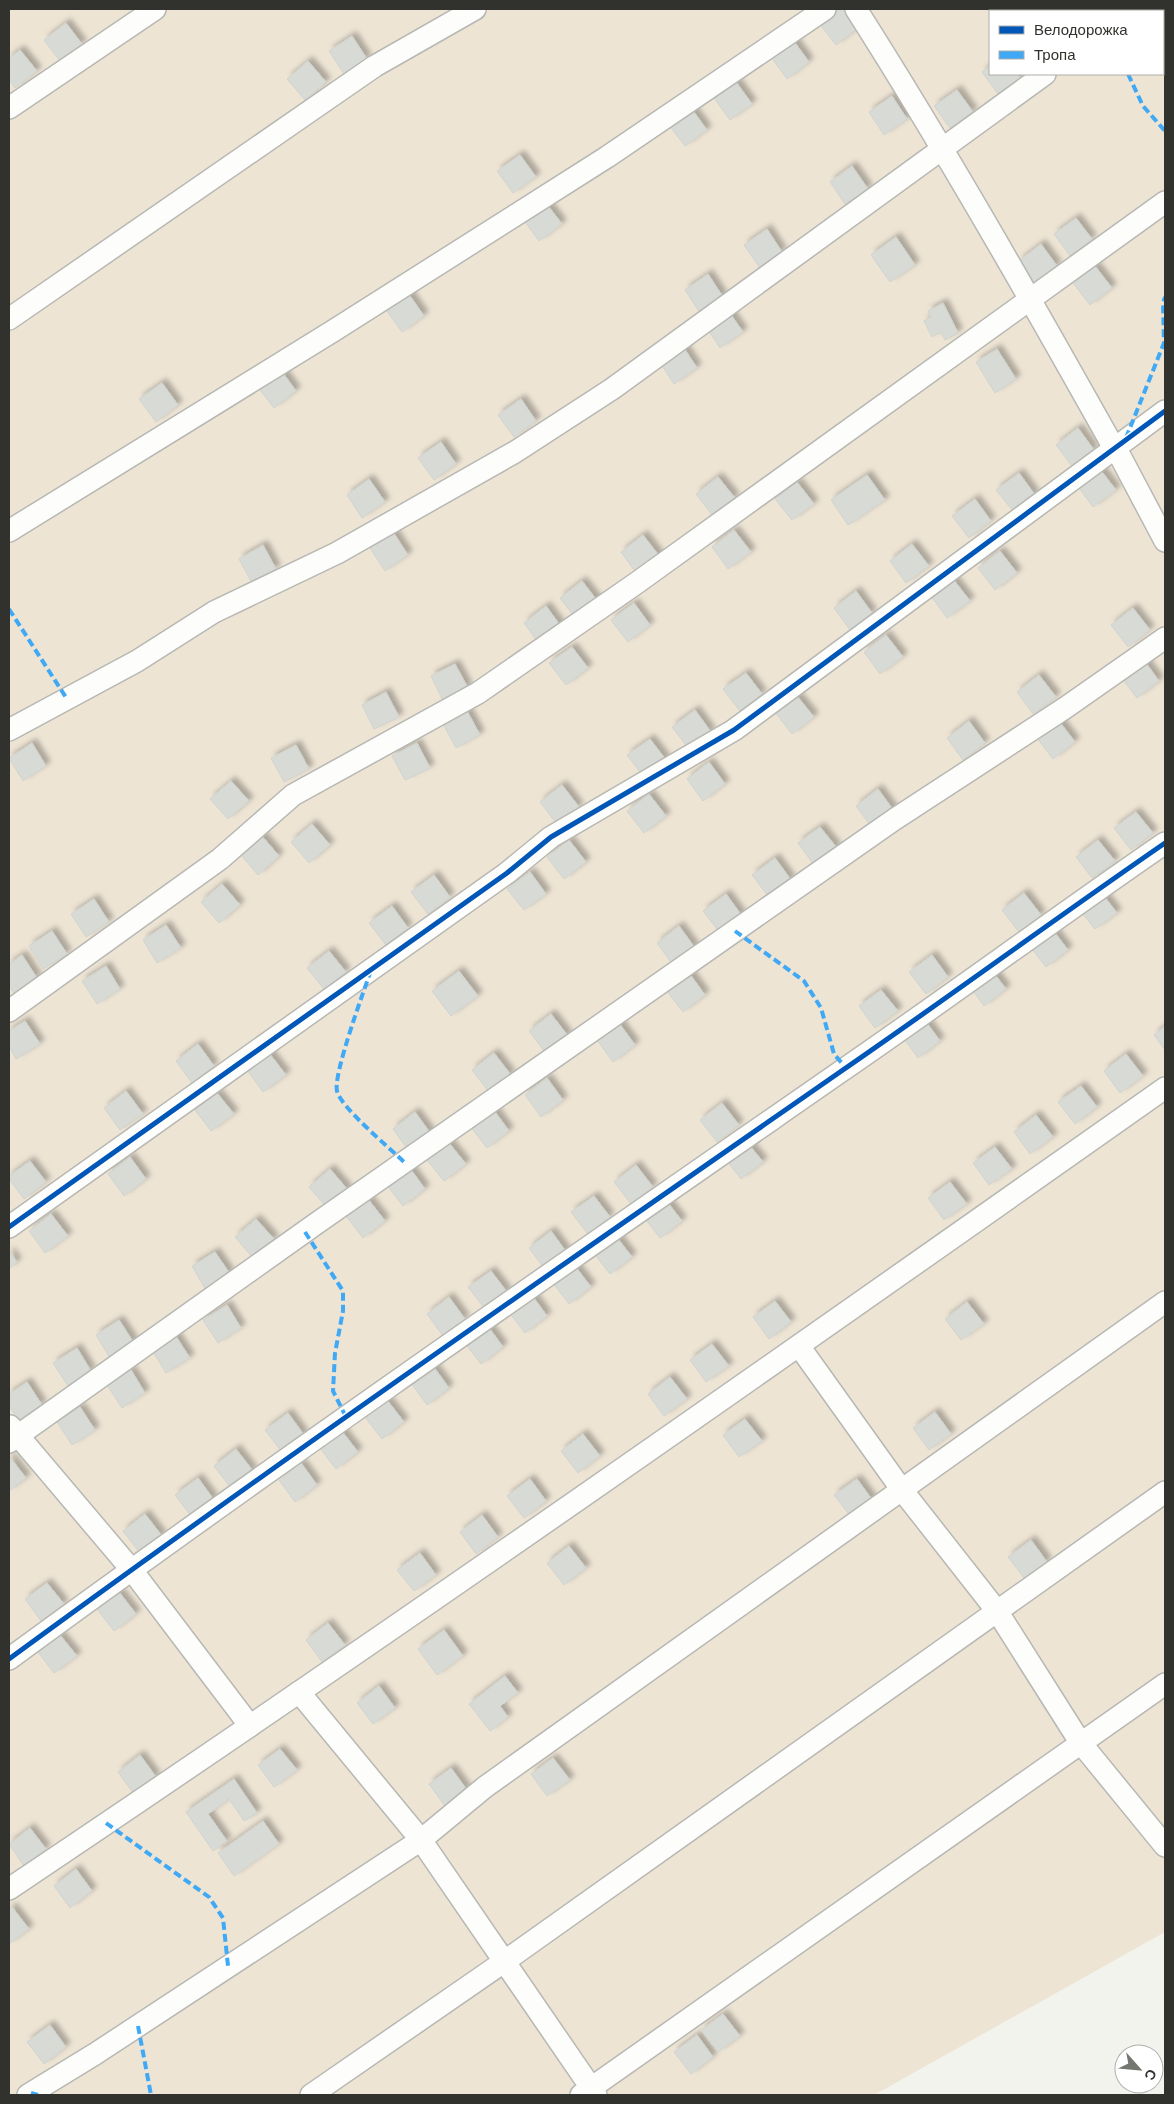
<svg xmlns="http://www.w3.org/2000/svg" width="1174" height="2104" font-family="Barlow,sans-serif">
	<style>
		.green { fill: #ede4d4; fill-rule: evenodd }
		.building { fill: #d8dbd5; stroke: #d0d3ce; filter: url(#shadow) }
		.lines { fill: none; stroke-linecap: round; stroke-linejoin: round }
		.minor-casing { stroke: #b7b8b3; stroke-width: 24 }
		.minor { stroke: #fdfdfc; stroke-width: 21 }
		.quiet { stroke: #3fa9f5; stroke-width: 4; stroke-dasharray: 8 4; stroke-linecap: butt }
		.cycleway-casing { stroke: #fff; stroke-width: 8 }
		.cycleway { stroke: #0057b8; stroke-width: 5 }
	</style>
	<defs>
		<filter id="shadow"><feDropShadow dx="4.5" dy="-4.5" stdDeviation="2.5" flood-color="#0004"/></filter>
	</defs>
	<rect width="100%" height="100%" fill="#f1f3ec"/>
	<path class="green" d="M9,9H1165V1932L874,2095H9ZM990,11H1163V74H990Z"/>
	<g class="building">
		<polygon points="838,9 844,9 858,28 836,45 819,23"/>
		<polygon points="66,23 82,44 60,61 44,40"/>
		<polygon points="352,36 367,59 344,74 329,51"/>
		<polygon points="793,40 809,62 787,79 771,57"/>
		<polygon points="20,50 37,71 15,88 9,80 9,58"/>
		<polygon points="308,61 326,82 305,100 287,79"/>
		<polygon points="990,66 990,74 1017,74 1020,78 998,94 982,72"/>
		<polygon points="736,82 752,104 730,120 714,98"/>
		<polygon points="957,90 973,112 950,128 934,106"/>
		<polygon points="892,96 907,119 884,135 869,112"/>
		<polygon points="691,108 707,130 685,146 668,124"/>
		<polygon points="520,155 536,177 513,193 497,171"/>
		<polygon points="852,166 868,189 845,204 830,182"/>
		<polygon points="545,202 562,224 539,241 523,219"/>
		<polygon points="1076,218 1092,239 1070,256 1054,234"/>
		<polygon points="767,229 782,252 760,268 744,245"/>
		<polygon points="896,237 915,265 890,282 871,255"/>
		<polygon points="1041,244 1057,266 1035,283 1019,261"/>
		<polygon points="1095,266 1112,288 1090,305 1073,283"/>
		<polygon points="708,274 723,297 700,313 685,290"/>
		<polygon points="408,293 424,316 402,332 386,310"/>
		<polygon points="943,303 958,333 945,340 941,332 932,337 924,321 931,317 928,311"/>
		<polygon points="727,309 743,332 720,348 705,325"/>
		<polygon points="682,345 697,368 674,384 659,361"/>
		<polygon points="997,349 1016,379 995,393 976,362"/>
		<polygon points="280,369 296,391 274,408 257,386"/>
		<polygon points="162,383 178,405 156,422 139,399"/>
		<polygon points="521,399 536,421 514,437 498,415"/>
		<polygon points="1078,428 1094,450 1072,466 1056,445"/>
		<polygon points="441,442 456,464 434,480 418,458"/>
		<polygon points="1099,468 1116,490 1093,507 1077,485"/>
		<polygon points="1019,473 1035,495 1013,511 996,490"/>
		<polygon points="867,475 885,500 848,525 831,500"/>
		<polygon points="718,477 735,498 712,515 696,494"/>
		<polygon points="369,479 385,502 362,518 347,495"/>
		<polygon points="797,482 814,504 792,520 775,499"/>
		<polygon points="975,499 991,521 969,538 952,516"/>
		<polygon points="734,530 751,552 728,569 712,547"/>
		<polygon points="393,532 408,555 385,571 370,548"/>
		<polygon points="643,535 660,557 637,574 621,552"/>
		<polygon points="912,544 929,566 906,583 890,561"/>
		<polygon points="263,545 276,569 252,583 239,559"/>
		<polygon points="1000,551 1017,573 995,590 978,568"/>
		<polygon points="953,579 970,601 947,618 931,596"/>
		<polygon points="582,581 599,603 577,620 560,598"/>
		<polygon points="856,591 872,613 850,630 834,608"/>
		<polygon points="634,603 650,625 628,642 611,620"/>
		<polygon points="546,606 562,628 540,645 524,623"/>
		<polygon points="1133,608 1150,630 1128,647 1111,625"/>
		<polygon points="886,635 903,657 880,674 864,652"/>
		<polygon points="572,647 588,668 566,685 549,663"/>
		<polygon points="1143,659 1159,681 1137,698 1120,676"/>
		<polygon points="455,664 468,688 443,701 431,676"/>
		<polygon points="746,673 762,694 740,711 723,689"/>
		<polygon points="1039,675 1056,697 1033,714 1017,692"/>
		<polygon points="386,692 399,717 374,729 362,705"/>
		<polygon points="797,696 814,717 792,734 775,712"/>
		<polygon points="695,710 711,732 689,749 672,727"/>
		<polygon points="467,711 480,735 456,748 443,724"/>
		<polygon points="969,721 985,743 963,760 947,738"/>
		<polygon points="1059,721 1075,742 1053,759 1037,738"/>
		<polygon points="650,739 666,760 644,777 627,755"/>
		<polygon points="32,743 46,766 23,781 9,758"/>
		<polygon points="417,743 430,768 405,780 392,756"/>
		<polygon points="296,745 309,769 284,782 271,758"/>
		<polygon points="709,762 725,784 703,801 687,779"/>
		<polygon points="231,781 249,801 228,819 210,799"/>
		<polygon points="562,785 579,807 557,824 540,802"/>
		<polygon points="878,789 894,811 872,828 856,806"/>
		<polygon points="649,794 666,816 644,833 627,811"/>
		<polygon points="1136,812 1153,833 1131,850 1114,828"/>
		<polygon points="312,824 330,845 309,863 291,842"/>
		<polygon points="820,827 837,848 814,865 798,843"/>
		<polygon points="261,835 279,856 258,875 240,854"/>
		<polygon points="569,840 586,862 564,879 547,857"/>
		<polygon points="1098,840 1115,861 1092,878 1076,857"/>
		<polygon points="775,858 791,880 769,897 752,875"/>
		<polygon points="530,872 546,894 524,910 507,889"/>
		<polygon points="434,875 450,897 428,914 411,892"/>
		<polygon points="222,884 240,905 219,923 201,902"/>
		<polygon points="1100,891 1117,913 1095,929 1078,908"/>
		<polygon points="1024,893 1041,915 1019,932 1002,910"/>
		<polygon points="726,894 742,916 720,933 703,911"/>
		<polygon points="94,899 109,922 86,937 71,914"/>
		<polygon points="392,906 408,928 386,945 369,923"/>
		<polygon points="166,925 181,948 157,963 143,940"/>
		<polygon points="679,926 695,948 673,965 657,943"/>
		<polygon points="1052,929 1068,950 1046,967 1029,945"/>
		<polygon points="52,931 67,954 43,969 29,946"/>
		<polygon points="329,951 346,972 324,989 307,968"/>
		<polygon points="22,955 37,978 14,993 9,986 9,964"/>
		<polygon points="932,955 948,977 926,994 909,972"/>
		<polygon points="106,966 120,989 97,1004 82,981"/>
		<polygon points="990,968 1006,989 984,1006 968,984"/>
		<polygon points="459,971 478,996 451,1016 432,991"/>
		<polygon points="689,973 705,995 683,1012 666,990"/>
		<polygon points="881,990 898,1011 875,1028 859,1006"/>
		<polygon points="551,1014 568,1036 545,1052 529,1031"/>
		<polygon points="924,1019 940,1041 918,1058 902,1036"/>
		<polygon points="25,1021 40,1044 16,1059 9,1046 9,1031"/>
		<polygon points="619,1023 635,1045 613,1062 597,1040"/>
		<polygon points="1165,1026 1165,1050 1154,1035"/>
		<polygon points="198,1044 214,1066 192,1083 176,1061"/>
		<polygon points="269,1053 286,1075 263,1092 247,1070"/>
		<polygon points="494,1053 511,1075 488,1091 472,1070"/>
		<polygon points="1126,1054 1143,1076 1120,1093 1104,1071"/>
		<polygon points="547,1078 563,1100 541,1117 525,1095"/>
		<polygon points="1081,1086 1097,1107 1075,1124 1058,1102"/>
		<polygon points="126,1091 143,1114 120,1130 104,1108"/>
		<polygon points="217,1093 234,1114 211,1131 195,1110"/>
		<polygon points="722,1103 739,1125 717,1142 700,1120"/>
		<polygon points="493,1109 509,1131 487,1148 470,1126"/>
		<polygon points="415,1112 431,1134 409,1151 393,1129"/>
		<polygon points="1036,1115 1053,1137 1030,1154 1014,1132"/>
		<polygon points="746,1141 763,1162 741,1179 724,1157"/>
		<polygon points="449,1143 466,1164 444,1181 427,1160"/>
		<polygon points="995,1147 1012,1169 989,1185 973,1163"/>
		<polygon points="130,1157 146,1179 124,1196 108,1174"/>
		<polygon points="30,1161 46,1182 24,1199 9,1179 9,1176"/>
		<polygon points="636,1165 653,1187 631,1204 614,1182"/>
		<polygon points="409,1167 425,1189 403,1206 386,1184"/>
		<polygon points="330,1169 348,1190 327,1208 309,1187"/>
		<polygon points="950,1182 967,1204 944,1220 928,1198"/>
		<polygon points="594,1196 610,1217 588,1234 571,1212"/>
		<polygon points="368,1199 385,1221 363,1238 346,1216"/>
		<polygon points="665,1199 682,1221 660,1238 643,1216"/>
		<polygon points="51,1214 68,1236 45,1253 29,1231"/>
		<polygon points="256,1219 274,1239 253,1258 235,1237"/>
		<polygon points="551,1231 567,1253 545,1269 529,1248"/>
		<polygon points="615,1235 632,1257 610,1274 593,1252"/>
		<polygon points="9,1251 17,1262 9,1269"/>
		<polygon points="215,1252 230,1274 206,1290 192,1266"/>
		<polygon points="575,1266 591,1287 569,1304 553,1283"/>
		<polygon points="491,1271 507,1292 485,1309 468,1287"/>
		<polygon points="531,1294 547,1316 525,1333 508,1311"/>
		<polygon points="449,1297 465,1319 443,1336 427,1314"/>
		<polygon points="775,1301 791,1322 769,1339 753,1317"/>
		<polygon points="967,1302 984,1324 961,1340 945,1319"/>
		<polygon points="227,1305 241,1328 218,1343 203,1320"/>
		<polygon points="119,1320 134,1343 110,1358 96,1335"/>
		<polygon points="487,1325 503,1347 481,1364 464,1342"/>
		<polygon points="175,1335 190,1358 166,1373 152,1350"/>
		<polygon points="712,1344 729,1366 706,1382 690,1360"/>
		<polygon points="77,1348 91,1371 68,1386 53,1363"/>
		<polygon points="433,1366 449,1388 427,1405 411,1383"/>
		<polygon points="131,1370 145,1393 122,1408 107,1385"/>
		<polygon points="670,1377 687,1399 664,1416 648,1394"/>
		<polygon points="27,1382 42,1405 18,1420 9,1405 9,1394"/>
		<polygon points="387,1400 404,1422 382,1439 365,1417"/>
		<polygon points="80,1407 95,1430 72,1445 57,1422"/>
		<polygon points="935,1412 951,1434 929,1450 913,1428"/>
		<polygon points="288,1413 304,1435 282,1452 265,1430"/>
		<polygon points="745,1419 762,1441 739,1457 723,1435"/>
		<polygon points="341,1430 358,1452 336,1469 319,1447"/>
		<polygon points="583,1434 600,1456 578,1473 561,1451"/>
		<polygon points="236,1449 253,1471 231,1488 214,1466"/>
		<polygon points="9,1456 26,1478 9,1491"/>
		<polygon points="301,1463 317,1485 295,1502 279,1480"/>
		<polygon points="198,1478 214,1500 192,1517 175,1495"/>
		<polygon points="530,1479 546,1501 524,1518 507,1496"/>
		<polygon points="857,1479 873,1501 851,1517 834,1495"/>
		<polygon points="145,1514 162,1536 140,1553 123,1531"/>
		<polygon points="482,1515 498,1537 476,1554 460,1532"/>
		<polygon points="1031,1540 1047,1562 1025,1579 1008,1557"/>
		<polygon points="569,1546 586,1568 564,1585 547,1563"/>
		<polygon points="420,1553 436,1575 414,1591 397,1570"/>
		<polygon points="47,1583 64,1604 41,1621 25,1599"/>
		<polygon points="119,1592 136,1614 114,1631 97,1609"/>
		<polygon points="328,1623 345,1645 322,1662 306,1640"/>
		<polygon points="444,1630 463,1656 437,1675 418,1649"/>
		<polygon points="60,1635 77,1656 54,1673 38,1652"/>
		<polygon points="505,1676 518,1693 500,1706 508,1717 490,1731 469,1704"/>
		<polygon points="379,1686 395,1708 373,1724 357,1703"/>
		<polygon points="280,1749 297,1770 274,1787 258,1765"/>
		<polygon points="140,1755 156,1777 134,1794 118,1772"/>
		<polygon points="553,1758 570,1780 547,1796 531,1774"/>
		<polygon points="451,1768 467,1790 445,1806 429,1784"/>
		<polygon points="234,1779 257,1813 244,1821 229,1799 208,1814 227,1841 213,1851 186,1812"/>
		<polygon points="263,1821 279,1844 234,1876 218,1853"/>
		<polygon points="30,1828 46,1849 24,1866 9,1844"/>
		<polygon points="76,1869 92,1891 70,1908 54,1886"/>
		<polygon points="12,1907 29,1929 9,1944 9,1910"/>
		<polygon points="723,2014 740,2036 718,2052 701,2030"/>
		<polygon points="50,2025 66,2047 44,2064 27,2042"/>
		<polygon points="697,2035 713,2057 691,2074 674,2052"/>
	</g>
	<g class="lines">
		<defs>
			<g id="minor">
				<path d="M856,9C947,152 1031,300 1114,448L1120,456L1165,541"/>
				<polyline points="1130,11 1134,9"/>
				<polyline points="9,108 155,9"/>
				<polyline points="9,319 375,66 475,9"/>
				<polyline points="9,531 333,331 607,157 825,9"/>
				<polyline points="9,730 137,661 214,612 337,553 515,452 612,389 1045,74"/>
				<polyline points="9,1011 220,859 293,795 478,693 638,582 1165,202"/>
				<polyline points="9,1227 507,873 551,837 734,730 1165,411"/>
				<polyline points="799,1346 902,1490 997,1611 1080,1742 1165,1846"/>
				<polyline points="10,1426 131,1569 250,1726"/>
				<polyline points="9,1442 317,1223 895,819 1065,708 1165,638"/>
				<path d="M9,1659C282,1459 561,1266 840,1072C949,997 1056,918 1165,843"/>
				<polyline points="299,1692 421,1840 596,2095"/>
				<path d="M9,1889C398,1628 782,1358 1165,1088"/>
				<polyline points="28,2095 95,2054 421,1840 485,1787 1165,1302"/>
				<polyline points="311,2095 505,1961 1165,1492"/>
				<polyline points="581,2095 1165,1684"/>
			</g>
		</defs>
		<use href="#minor" class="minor-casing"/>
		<use href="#minor" class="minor"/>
		<g class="quiet">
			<polyline points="1102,9 1103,11"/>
			<polyline points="1128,74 1143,106 1165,131"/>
			<polyline points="1126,438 1164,343 1163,303 1165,297"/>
			<polyline points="9,609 67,699"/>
			<polyline points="735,931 804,981 821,1008 834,1054 846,1068"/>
			<path d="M371,970C364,991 333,1074 337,1091C341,1108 390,1148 404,1162"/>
			<polyline points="305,1232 343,1291 343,1311 335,1353 333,1391 346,1417"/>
			<polyline points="106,1823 209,1897 223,1918 228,1966"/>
			<polyline points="138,2026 151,2095"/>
			<polyline points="31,2093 38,2095"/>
		</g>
		<defs>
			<g id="cycleway">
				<polyline points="9,1227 507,873 551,837 734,730 1165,411"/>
				<path d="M9,1659C282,1459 561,1266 840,1072C949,997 1056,918 1165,843"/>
			</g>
		</defs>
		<use href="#cycleway" class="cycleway-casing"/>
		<use href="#cycleway" class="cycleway"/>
	</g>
	<rect width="1174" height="2104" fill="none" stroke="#31322d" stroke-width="20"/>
	<rect x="989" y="10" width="175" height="65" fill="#ffffff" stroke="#adadab"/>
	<rect x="999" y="26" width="25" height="8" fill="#0057b8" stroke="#adadab"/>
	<text x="1034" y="35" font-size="15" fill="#31322d">Велодорожка</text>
	<rect x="999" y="51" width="25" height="8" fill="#3fa9f5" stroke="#adadab"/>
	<text x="1034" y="60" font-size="15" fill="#31322d">Тропа</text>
	<g transform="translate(1139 2069) rotate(117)"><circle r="24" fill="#ffffff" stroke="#adadab"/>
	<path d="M0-4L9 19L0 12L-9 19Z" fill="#747670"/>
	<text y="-8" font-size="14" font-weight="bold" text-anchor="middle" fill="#31322d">С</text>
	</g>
</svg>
